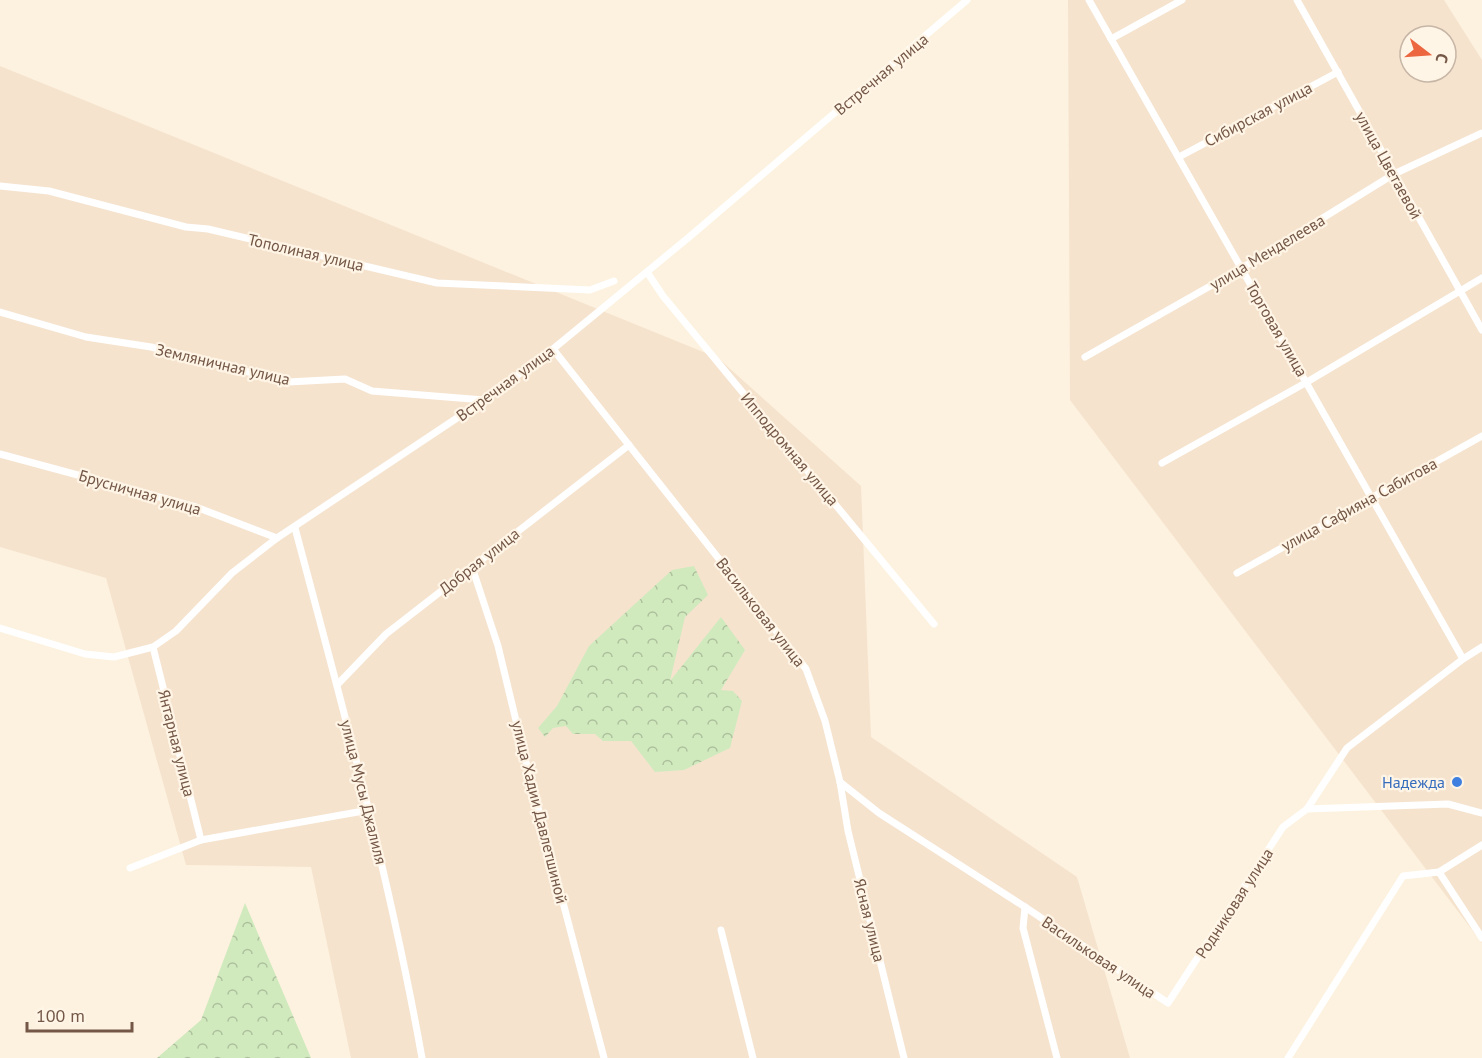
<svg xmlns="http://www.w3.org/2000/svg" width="1482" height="1058" font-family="'PT Sans',sans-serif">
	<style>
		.residential { fill: #f5e3ce; fill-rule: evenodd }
		.forest { fill: url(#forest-crowns) }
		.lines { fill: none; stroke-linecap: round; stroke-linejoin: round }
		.minor { stroke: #fff; stroke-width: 7 }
		.shop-dot { fill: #3f7fe0; stroke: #fff5e6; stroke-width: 2 }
		.labels { text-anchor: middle; stroke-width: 4.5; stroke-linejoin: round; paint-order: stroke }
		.street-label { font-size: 16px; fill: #745746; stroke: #fff5e6 }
		.shop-label { font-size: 16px; fill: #366cbe; stroke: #fff5e6; text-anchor: end }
	</style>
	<defs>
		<pattern id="forest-crowns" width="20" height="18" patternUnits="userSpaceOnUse" patternTransform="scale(1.5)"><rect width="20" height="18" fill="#d0eabe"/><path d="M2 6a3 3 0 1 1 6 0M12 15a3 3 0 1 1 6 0" fill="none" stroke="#adc09c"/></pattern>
	</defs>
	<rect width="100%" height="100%" fill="#fdf2df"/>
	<g class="residential">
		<path d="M1068,0H1444L1482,60V943L1070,400ZM1410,36H1446V72H1410Z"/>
		<polygon points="0,66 718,358 861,486 871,737 1077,877 1130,1058 351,1058 311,867 186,865 106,578 0,547"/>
	</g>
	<g class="forest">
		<polygon points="694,566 708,595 685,617 670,681 721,617 745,650 721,690 733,691 742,701 730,748 684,770 655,772 631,741 603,741 595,734 573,734 566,726 553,728 545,737 538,728 557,706 589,646 672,570"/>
		<polygon points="245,903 311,1058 157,1058 201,1020"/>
	</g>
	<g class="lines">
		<g class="minor">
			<polyline points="1089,0 1463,659"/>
			<polyline points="1297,0 1482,330"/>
			<polyline points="1111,39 1182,0"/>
			<polyline points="1179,157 1338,72"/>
			<polyline points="0,186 49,191 186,227 208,229 437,283 590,290 614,281"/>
			<polyline points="647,272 663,296 934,624"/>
			<polyline points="0,312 86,337 151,347 288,382 345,379 372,391 484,400"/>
			<polyline points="553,349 806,669 825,721 840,782 848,831 904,1058"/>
			<polyline points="1085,357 1242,268 1394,174 1482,133"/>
			<polyline points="0,454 196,507 277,538"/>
			<polyline points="1162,463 1307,382 1482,278"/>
			<path d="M295,528C342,704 390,879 422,1058"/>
			<polyline points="472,567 498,646 526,762 604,1058"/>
			<polyline points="1237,573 1482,436"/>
			<polyline points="0,628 85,654 114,657 153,647 176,631 232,573 277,538 484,400 553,349 688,238 967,0"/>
			<polyline points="153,647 201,840"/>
			<polyline points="337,685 386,634 629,445"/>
			<polyline points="840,782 879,813 1025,907 1168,1003 1283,827 1307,809 1347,748 1463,659 1482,647"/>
			<polyline points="1307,809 1448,804 1482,813"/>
			<polyline points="130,868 201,840 369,810"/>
			<polyline points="1439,872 1482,938"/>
			<polyline points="1025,907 1023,928 1057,1058"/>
			<polyline points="721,930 753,1058"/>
			<polyline points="1288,1058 1403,876 1439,872 1482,845"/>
		</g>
	</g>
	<circle class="shop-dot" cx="1457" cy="782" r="6"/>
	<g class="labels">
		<g class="street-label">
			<text transform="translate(881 74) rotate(-40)" y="6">Встречная улица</text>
			<text transform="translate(1258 114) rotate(-28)" y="6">Сибирская улица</text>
			<text transform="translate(1389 165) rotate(61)" y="6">улица Цветаевой</text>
			<text transform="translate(306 252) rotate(13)" y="6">Тополиная улица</text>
			<text transform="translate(1267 252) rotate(-31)" y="6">улица Менделеева</text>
			<text transform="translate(1277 329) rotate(60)" y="6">Торговая улица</text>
			<text transform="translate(223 364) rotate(13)" y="6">Земляничная улица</text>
			<text transform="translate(505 383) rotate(-36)" y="6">Встречная улица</text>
			<text transform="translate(790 449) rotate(50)" y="6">Ипподромная улица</text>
			<text transform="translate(140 492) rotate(16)" y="6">Брусничная улица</text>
			<text transform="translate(1359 504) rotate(-29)" y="6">улица Сафияна Сабитова</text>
			<text transform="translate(479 561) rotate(-38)" y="6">Добрая улица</text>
			<text transform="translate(761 612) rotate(52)" y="6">Васильковая улица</text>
			<text transform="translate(177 743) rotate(76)" y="6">Янтарная улица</text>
			<text transform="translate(364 792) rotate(76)" y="6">улица Мусы Джалиля</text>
			<text transform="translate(540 812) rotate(76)" y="6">улица Хадии Давлетшиной</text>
			<text transform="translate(1234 903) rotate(-57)" y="6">Родниковая улица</text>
			<text transform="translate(870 920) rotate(76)" y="6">Ясная улица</text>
			<text transform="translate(1099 957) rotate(34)" y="6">Васильковая улица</text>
		</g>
		<g class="shop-label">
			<text x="1445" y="788">Надежда</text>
		</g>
	</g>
	<g transform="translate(1428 54) rotate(107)"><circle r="28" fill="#fff5e6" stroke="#c7b6a6" stroke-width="1.5"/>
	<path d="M0-4.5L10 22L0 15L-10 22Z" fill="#ec673f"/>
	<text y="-9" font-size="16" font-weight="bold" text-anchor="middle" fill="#745746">С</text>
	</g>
	<path d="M27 1022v9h105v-9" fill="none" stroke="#745746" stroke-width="3"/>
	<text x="36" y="1022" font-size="18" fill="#745746" stroke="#fff5e6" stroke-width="4.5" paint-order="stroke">100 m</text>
</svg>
